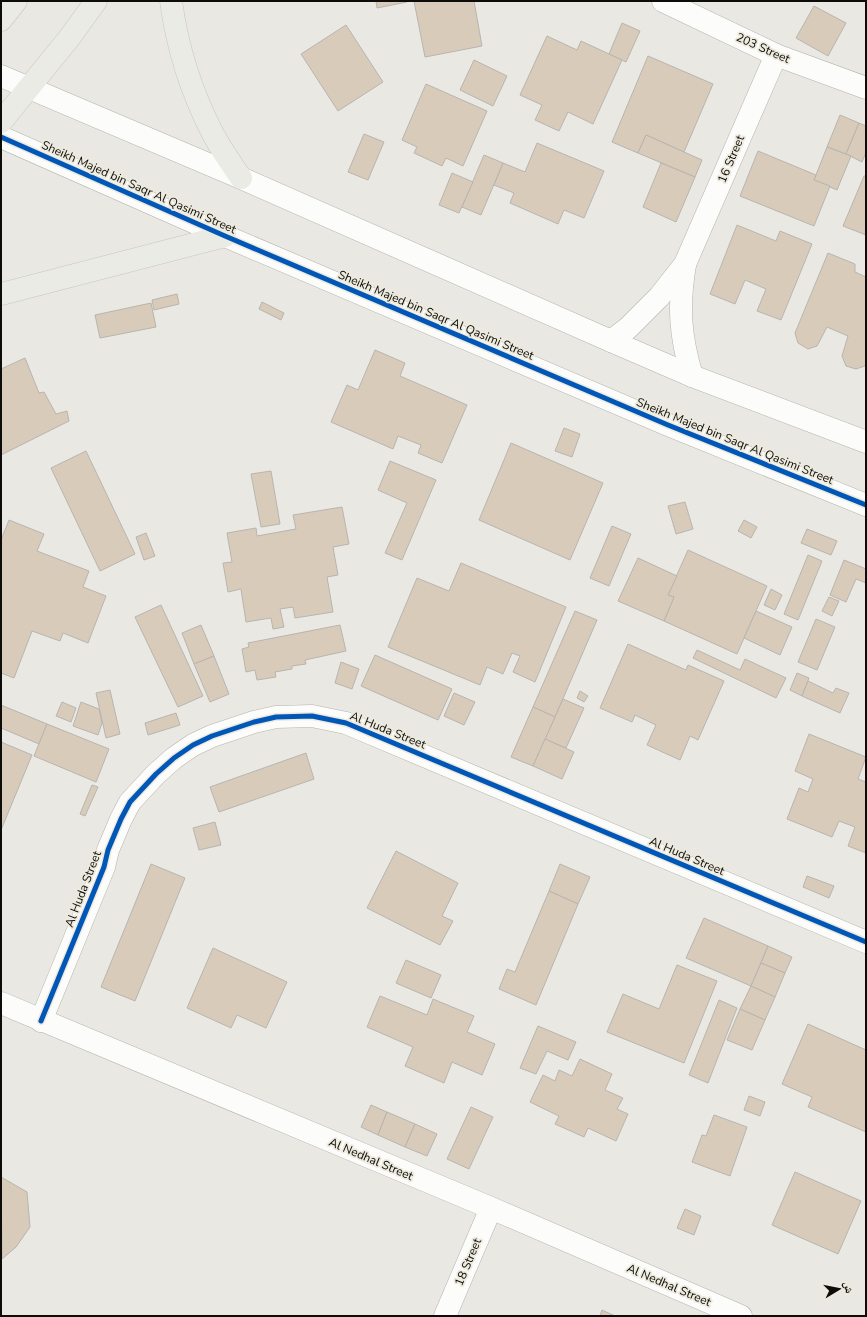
<svg xmlns="http://www.w3.org/2000/svg" width="867" height="1317" font-family="'Nunito Sans','Noto Naskh Arabic',sans-serif">
	<style>
		.building { fill: #d9cbba; stroke: #b7b5b0 }
		.lines { fill: none; stroke-linecap: round; stroke-linejoin: round }
		.minor-casing { stroke: #b5b3ae; stroke-width: 23 }
		.major-casing { stroke: #c7c6c3; stroke-width: 23 }
		.minor { stroke: #fcfcfb; stroke-width: 22 }
		.major { stroke: #e9ebe4; stroke-width: 22 }
		.cycleway-casing { stroke: #edeade; stroke-width: 8 }
		.cycleway { stroke: #0057b8; stroke-width: 5 }
		.labels { text-anchor: middle; stroke-width: 3.5; stroke-linejoin: round; paint-order: stroke }
		.street-label { font-size: 12px; fill: #0d0c09; stroke: #edeade }
	</style>
	<rect width="100%" height="100%" fill="#eae8e2"/>
	<g class="building">
		<polygon points="376,1 407,1 407,2 377,8"/>
		<polygon points="414,1 474,1 482,46 425,57"/>
		<polygon points="814,6 846,23 828,56 796,38"/>
		<polygon points="622,23 640,31 626,62 609,54"/>
		<polygon points="346,25 383,82 338,111 301,54"/>
		<polygon points="547,36 577,50 581,41 622,60 593,124 568,112 559,131 535,120 542,105 520,95"/>
		<polygon points="648,56 713,84 684,152 646,135 638,153 612,142"/>
		<polygon points="474,60 507,76 493,106 460,90"/>
		<polygon points="426,84 487,111 463,166 446,158 442,166 414,153 417,147 402,140"/>
		<polygon points="840,115 859,123 846,154 827,147"/>
		<polygon points="859,123 866,126 866,152 862,162 846,154"/>
		<polygon points="364,134 384,142 368,180 348,172"/>
		<polygon points="646,135 702,160 695,177 638,153"/>
		<polygon points="537,143 604,171 584,218 564,210 558,224 510,203 514,193 494,185 503,163 525,172"/>
		<polygon points="827,147 851,156 837,190 814,180"/>
		<polygon points="758,151 816,175 814,180 830,186 814,226 740,196"/>
		<polygon points="484,155 503,163 481,215 462,207"/>
		<polygon points="661,163 695,177 676,222 643,207"/>
		<polygon points="452,173 473,182 459,213 439,205"/>
		<polygon points="864,176 866,176 866,235 843,226"/>
		<polygon points="737,225 776,241 780,231 812,244 781,320 757,311 766,289 745,280 735,304 710,294"/>
		<polygon points="828,253 855,264 855,272 866,277 866,364 865,366 856,369 846,366 842,356 848,336 827,327 817,346 808,349 798,343 795,333"/>
		<polygon points="177,294 179,304 154,310 152,300"/>
		<polygon points="262,302 284,313 281,320 259,309"/>
		<polygon points="151,303 156,327 100,338 95,315"/>
		<polygon points="375,350 405,363 400,376 467,405 442,463 418,453 421,445 398,436 393,449 331,422 347,385 358,390"/>
		<polygon points="25,358 39,393 44,392 56,414 67,411 69,421 1,455 1,369"/>
		<polygon points="564,428 580,434 572,457 555,451"/>
		<polygon points="511,443 603,483 570,560 479,520"/>
		<polygon points="86,451 135,554 100,571 51,468"/>
		<polygon points="390,461 436,480 402,560 385,553 407,503 378,490"/>
		<polygon points="271,471 280,524 261,527 251,474"/>
		<polygon points="685,502 693,529 676,534 668,506"/>
		<polygon points="342,507 349,544 333,547 338,575 327,577 333,612 295,618 293,607 280,609 284,627 273,629 271,618 246,622 241,589 228,592 223,563 232,562 227,533 256,528 257,536 296,529 293,515"/>
		<polygon points="9,520 44,534 37,551 89,571 83,587 106,596 88,643 63,633 60,641 32,631 14,678 1,673 1,540"/>
		<polygon points="744,520 757,527 751,538 738,531"/>
		<polygon points="612,526 631,534 609,586 590,578"/>
		<polygon points="807,529 837,541 831,555 801,543"/>
		<polygon points="146,533 155,556 144,560 136,537"/>
		<polygon points="688,550 767,586 737,654 664,621 674,597 668,595"/>
		<polygon points="808,555 822,561 798,620 784,614"/>
		<polygon points="638,558 677,576 668,595 674,597 664,621 618,601"/>
		<polygon points="844,560 866,569 866,583 856,579 846,602 830,595"/>
		<polygon points="461,563 566,607 535,682 513,672 520,656 512,653 503,674 487,667 480,685 388,647 417,578 449,591"/>
		<polygon points="771,589 782,595 775,610 764,605"/>
		<polygon points="829,597 839,601 832,616 822,611"/>
		<polygon points="161,605 203,696 178,707 135,617"/>
		<polygon points="575,611 597,620 555,717 533,707"/>
		<polygon points="756,611 792,627 780,655 744,638"/>
		<polygon points="816,619 835,627 817,670 798,662"/>
		<polygon points="201,625 214,656 194,664 182,633"/>
		<polygon points="340,625 346,651 305,660 306,664 292,666 292,669 275,672 276,677 257,680 255,670 246,672 242,649 249,647 248,643"/>
		<polygon points="628,644 686,670 688,665 724,681 698,740 690,736 680,760 647,745 656,725 635,715 632,722 600,708"/>
		<polygon points="697,650 740,670 745,659 786,678 776,698 693,658"/>
		<polygon points="375,655 452,689 438,720 361,686"/>
		<polygon points="214,656 229,694 210,702 194,664"/>
		<polygon points="341,662 359,669 352,689 335,683"/>
		<polygon points="797,673 809,678 802,696 790,690"/>
		<polygon points="808,681 833,693 836,688 849,693 840,713 802,696"/>
		<polygon points="110,690 120,734 106,738 96,693"/>
		<polygon points="580,691 588,696 584,702 577,698"/>
		<polygon points="454,693 475,702 464,725 444,716"/>
		<polygon points="563,699 584,708 566,748 545,739"/>
		<polygon points="62,702 76,708 71,722 56,716"/>
		<polygon points="81,702 99,709 102,723 98,735 73,726"/>
		<polygon points="1,705 47,724 39,744 1,728"/>
		<polygon points="533,707 555,717 533,766 511,757"/>
		<polygon points="176,713 180,725 148,735 145,723"/>
		<polygon points="47,724 109,749 96,782 34,756"/>
		<polygon points="809,734 866,757 858,779 866,782 866,853 848,846 855,827 839,821 832,837 787,819 799,788 808,792 813,779 795,771"/>
		<polygon points="545,739 574,752 562,779 533,766"/>
		<polygon points="1,742 32,755 1,830"/>
		<polygon points="306,753 314,779 219,812 210,787"/>
		<polygon points="92,785 98,787 85,816 80,814"/>
		<polygon points="215,822 221,845 199,850 193,828"/>
		<polygon points="396,851 458,883 442,916 453,921 440,945 367,908"/>
		<polygon points="151,864 185,878 135,1001 101,987"/>
		<polygon points="560,864 590,877 578,904 549,891"/>
		<polygon points="807,876 834,886 829,898 803,887"/>
		<polygon points="549,891 578,904 536,1005 499,989 507,969 515,972"/>
		<polygon points="704,918 768,946 751,986 686,958"/>
		<polygon points="768,946 792,957 785,973 761,963"/>
		<polygon points="213,948 287,982 266,1028 237,1015 231,1028 187,1008"/>
		<polygon points="406,960 441,975 431,998 396,983"/>
		<polygon points="761,963 785,973 775,997 751,986"/>
		<polygon points="677,965 717,981 684,1063 607,1032 623,994 659,1009"/>
		<polygon points="751,986 775,997 765,1020 740,1009"/>
		<polygon points="380,996 427,1015 433,999 474,1016 467,1032 495,1044 482,1075 452,1062 444,1083 405,1066 413,1047 367,1027"/>
		<polygon points="719,1000 737,1008 708,1083 689,1075"/>
		<polygon points="740,1009 765,1020 752,1050 727,1040"/>
		<polygon points="808,1024 866,1050 866,1132 808,1107 812,1097 782,1084"/>
		<polygon points="538,1026 576,1042 568,1060 547,1051 536,1074 520,1068"/>
		<polygon points="580,1059 612,1074 605,1090 623,1098 617,1109 628,1114 616,1141 588,1128 584,1137 555,1124 559,1116 530,1102 543,1075 555,1081 559,1070 572,1076"/>
		<polygon points="749,1096 765,1102 760,1116 744,1110"/>
		<polygon points="371,1105 387,1112 378,1135 361,1127"/>
		<polygon points="471,1107 493,1117 469,1169 447,1159"/>
		<polygon points="387,1112 415,1124 405,1147 378,1135"/>
		<polygon points="714,1115 747,1127 730,1176 692,1162 702,1135 706,1136"/>
		<polygon points="415,1124 437,1134 427,1156 405,1147"/>
		<polygon points="795,1172 861,1201 838,1254 772,1225"/>
		<polygon points="1,1177 27,1192 30,1227 16,1247 2,1259"/>
		<polygon points="685,1209 701,1216 694,1235 677,1228"/>
		<polygon points="602,1310 615,1316 600,1316"/>
	</g>
	<g class="lines">
		<defs>
			<g id="minor">
				<polyline points="663,1 776,55 866,88"/>
				<polyline points="1,76 241,178 611,341 692,376 866,442"/>
				<polyline points="1,137 225,236 668,425 866,505"/>
				<path d="M685,265C678,306 680,336 692,376"/>
				<polyline points="611,341 628,328 659,297 685,264 776,55"/>
				<polyline points="1,1003 491,1208 741,1316"/>
				<polyline points="41,1021 104,867 108,850 121,819 130,802 156,774 174,758 193,745 212,736 254,722 276,717 312,716 346,723 866,942"/>
				<polyline points="445,1316 491,1208"/>
			</g>
			<g id="major">
				<path d="M171,1C177,46 191,91 212,132C220,148 231,163 241,178"/>
				<polyline points="1,20 16,1"/>
				<polyline points="1,122 70,37 96,1"/>
				<polyline points="1,294 225,236"/>
			</g>
		</defs>
		<use href="#minor" class="minor-casing"/>
		<use href="#major" class="major-casing"/>
		<use href="#minor" class="minor"/>
		<use href="#major" class="major"/>
		<defs>
			<g id="cycleway">
				<polyline points="1,137 225,236 668,425 866,505"/>
				<polyline points="41,1021 104,867 108,850 121,819 130,802 156,774 174,758 193,745 212,736 254,722 276,717 312,716 346,723 866,942"/>
			</g>
		</defs>
		<use href="#cycleway" class="cycleway-casing"/>
		<use href="#cycleway" class="cycleway"/>
	</g>
	<g class="labels">
		<g class="street-label">
			<text transform="translate(763 48) rotate(24)" y="4">203 Street</text>
			<text transform="translate(731 159) rotate(-67)" y="4">16 Street</text>
			<text transform="translate(139 187) rotate(24)" y="4">Sheikh Majed bin Saqr Al Qasimi Street</text>
			<text transform="translate(436 315) rotate(23)" y="4">Sheikh Majed bin Saqr Al Qasimi Street</text>
			<text transform="translate(735 441) rotate(22)" y="4">Sheikh Majed bin Saqr Al Qasimi Street</text>
			<text transform="translate(388 730) rotate(22)" y="4">Al Huda Street</text>
			<text transform="translate(687 856) rotate(23)" y="4">Al Huda Street</text>
			<text transform="translate(83 889) rotate(-69)" y="4">Al Huda Street</text>
			<text transform="translate(371 1159) rotate(23)" y="4">Al Nedhal Street</text>
			<text transform="translate(468 1262) rotate(-67)" y="4">18 Street</text>
			<text transform="translate(669 1285) rotate(23)" y="4">Al Nedhal Street</text>
		</g>
	</g>
	<rect width="867" height="1317" fill="none" stroke="#0d0c09" stroke-width="4"/>
	<g transform="translate(839 1289) rotate(80)" stroke="#edeade" stroke-width="3" paint-order="stroke">
	<path d="M0-3L7 15L0 10L-7 15Z" fill="#0d0c09"/>
	<text y="-6" font-size="11" font-weight="bold" text-anchor="middle" fill="#0d0c09">ش</text>
	</g>
</svg>
